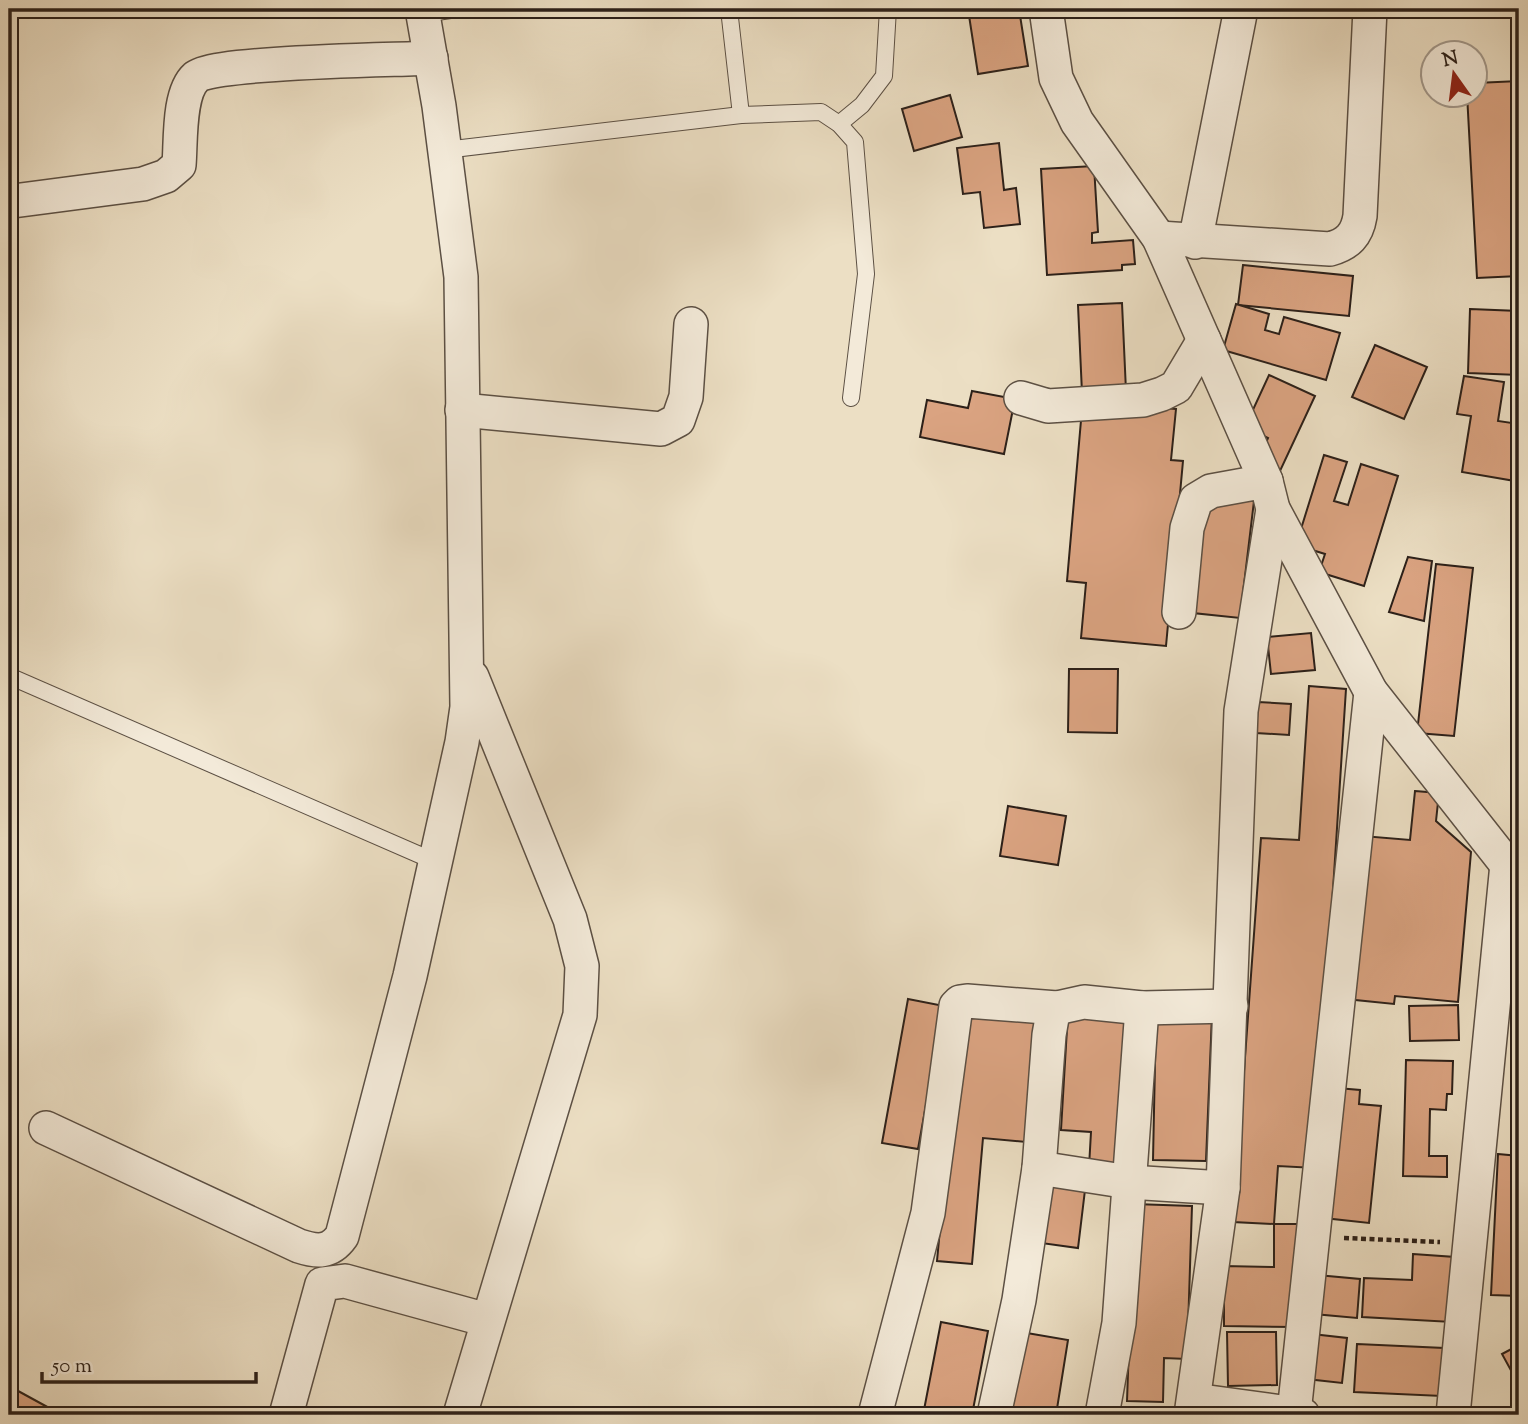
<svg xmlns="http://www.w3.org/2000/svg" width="1528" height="1424" font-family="'Sorts Mill Goudy',serif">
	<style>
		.building { fill: #daa381; stroke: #2c2019; stroke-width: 2 }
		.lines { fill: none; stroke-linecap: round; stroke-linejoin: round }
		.lane-casing { stroke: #5c5044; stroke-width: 18 }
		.street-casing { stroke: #5c5044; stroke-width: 36 }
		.path { stroke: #2c2019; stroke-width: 4.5; stroke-dasharray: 5 3.5; stroke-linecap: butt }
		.lane { stroke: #f3ead9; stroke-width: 16 }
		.street { stroke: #f3ead9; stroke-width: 33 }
	</style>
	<rect width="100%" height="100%" fill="#ecdfc4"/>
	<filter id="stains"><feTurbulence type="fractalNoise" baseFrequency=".00286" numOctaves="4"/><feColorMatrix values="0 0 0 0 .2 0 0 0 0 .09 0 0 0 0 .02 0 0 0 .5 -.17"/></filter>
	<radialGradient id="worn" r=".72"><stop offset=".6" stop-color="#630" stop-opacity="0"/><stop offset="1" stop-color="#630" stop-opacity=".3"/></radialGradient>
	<g class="building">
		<polygon points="968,9 1019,9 1028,66 978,74"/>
		<polygon points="1519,81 1519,276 1477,278 1467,94 1476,94 1476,83"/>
		<polygon points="950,95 962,137 914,151 902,109"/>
		<polygon points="999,143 1004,190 1016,188 1020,224 984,228 980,192 963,194 957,148"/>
		<polygon points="1094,166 1098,232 1092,233 1092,243 1133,240 1135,264 1122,265 1122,270 1047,275 1041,169"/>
		<polygon points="1243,265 1353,276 1349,316 1238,305"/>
		<polygon points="1122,303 1126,391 1082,393 1078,305"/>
		<polygon points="1236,304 1269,314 1265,330 1279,334 1284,317 1340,333 1326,380 1223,350"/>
		<polygon points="1470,309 1519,311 1519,375 1468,373"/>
		<polygon points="1375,345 1427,367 1404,419 1352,397"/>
		<polygon points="1269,375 1315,396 1280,471 1258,461 1268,438 1245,427"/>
		<polygon points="1464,376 1504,382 1498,421 1519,424 1519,459 1515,481 1462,472 1471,416 1457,414"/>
		<polygon points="972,391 1015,399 1004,454 920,437 927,400 968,408"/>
		<polygon points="1116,404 1176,409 1171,460 1183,461 1166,646 1081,638 1086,583 1067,581 1082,409"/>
		<polygon points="1324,455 1347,462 1334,501 1348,505 1361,464 1398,476 1364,586 1319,572 1325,554 1296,545"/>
		<polygon points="1207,496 1254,501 1240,618 1193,613"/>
		<polygon points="1408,557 1432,561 1424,621 1389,612"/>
		<polygon points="1436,564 1473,568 1454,736 1417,733"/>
		<polygon points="1311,633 1315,670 1271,674 1267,637"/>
		<polygon points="1069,669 1118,669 1117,733 1068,732"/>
		<polygon points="1309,686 1346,689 1315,1168 1278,1166 1274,1224 1233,1222 1261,838 1299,840"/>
		<polygon points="1258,702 1291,704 1289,735 1256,733"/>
		<polygon points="1415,791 1439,793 1436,821 1471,852 1458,1002 1395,996 1394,1004 1346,999 1363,836 1410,840"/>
		<polygon points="1008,806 1066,816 1058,865 1000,856"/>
		<polygon points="908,999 944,1006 918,1149 882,1143"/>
		<polygon points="1458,1005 1459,1040 1410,1041 1409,1006"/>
		<polygon points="961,1006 1039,1011 1026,1142 983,1138 972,1264 937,1261"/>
		<polygon points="1068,1011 1130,1013 1115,1168 1089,1167 1091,1132 1061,1130"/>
		<polygon points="1156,1014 1212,1015 1206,1161 1153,1160"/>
		<polygon points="1406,1060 1453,1061 1452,1094 1447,1094 1446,1110 1430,1109 1429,1156 1447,1156 1447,1177 1403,1176"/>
		<polygon points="1337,1088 1360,1090 1359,1104 1381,1106 1369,1223 1324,1218"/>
		<polygon points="1498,1154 1519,1156 1519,1296 1491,1295"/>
		<polygon points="1048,1186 1085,1190 1078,1248 1041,1243"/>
		<polygon points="1134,1204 1192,1206 1187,1359 1164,1358 1163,1402 1127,1401"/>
		<polygon points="1274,1224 1302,1224 1296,1327 1224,1326 1224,1266 1274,1267"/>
		<polygon points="1413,1254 1455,1257 1452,1322 1362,1317 1364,1278 1412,1280"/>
		<polygon points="1317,1275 1360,1279 1357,1318 1314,1314"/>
		<polygon points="941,1322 988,1331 972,1415 923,1415"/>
		<polygon points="1021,1332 1068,1340 1056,1415 1008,1415"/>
		<polygon points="1227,1332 1276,1332 1277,1385 1228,1386"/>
		<polygon points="1312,1334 1347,1338 1342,1383 1307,1379"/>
		<polygon points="1357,1344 1444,1348 1442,1396 1354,1392"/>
		<polygon points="1519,1345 1519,1385 1502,1354"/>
		<polygon points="9,1386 62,1415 9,1415"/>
	</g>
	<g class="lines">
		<defs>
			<g id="lane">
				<polyline points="729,9 741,115"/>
				<polyline points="423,14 457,9"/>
				<polyline points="839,124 862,105 884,76 888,9"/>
				<polyline points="445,150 741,115 821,112 839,124 855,142 866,274 851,398"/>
				<polyline points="9,676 436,862"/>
			</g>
			<g id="street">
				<polyline points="1046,9 1056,78 1077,122 1159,238 1266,481 1273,509 1371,692 1519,880"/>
				<path d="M13,201L143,184L166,176L179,165C181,142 178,93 196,77C211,62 397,60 431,58"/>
				<path d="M1159,238L1330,249C1348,244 1357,235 1360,216L1370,9"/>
				<polyline points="1195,242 1241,9"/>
				<polyline points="1021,398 1048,406 1143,400 1162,394 1176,387 1204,340"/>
				<polyline points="462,410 661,429 678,420 686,397 691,324"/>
				<polyline points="1179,612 1187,528 1196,500 1211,491 1266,481"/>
				<path d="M46,1128L299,1246C317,1252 330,1253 342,1236L410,976L462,742L467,707L461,277L439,106L422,9"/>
				<polyline points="1039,1168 1129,1182 1223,1188"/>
				<polyline points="1194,1400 1303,1415"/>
				<polyline points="1294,1413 1371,692"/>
				<polyline points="286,1415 322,1284 345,1281 487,1320"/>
				<polyline points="460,1415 580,1015 582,966 570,919 472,677"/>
				<polyline points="875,1415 928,1213 956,1006 960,1002 967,1001 1057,1008"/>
				<polyline points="994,1415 1019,1300 1039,1168 1049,1035 1052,1018 1057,1008 1084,1002 1142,1008 1231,1006"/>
				<polyline points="1102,1415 1119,1323 1142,1008"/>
				<polyline points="1191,1415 1223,1188 1241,711 1273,509"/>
				<polyline points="1453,1415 1507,864"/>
			</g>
		</defs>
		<use href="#lane" class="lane-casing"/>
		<use href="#street" class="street-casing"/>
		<polyline class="path" points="1344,1238 1440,1242"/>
		<use href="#lane" class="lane"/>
		<use href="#street" class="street"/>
	</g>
	<rect width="1528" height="1424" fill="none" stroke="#ecdfc4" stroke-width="35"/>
	<rect x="10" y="10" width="1507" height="1403" fill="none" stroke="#2c2019" stroke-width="3.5"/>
	<rect x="18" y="18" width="1493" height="1389" fill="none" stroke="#2c2019" stroke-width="2"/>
	<g transform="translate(1454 74) rotate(346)"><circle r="33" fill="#f3ead9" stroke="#a3998c" stroke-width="2"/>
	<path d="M0-5L12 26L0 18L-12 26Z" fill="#8f2418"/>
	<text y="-10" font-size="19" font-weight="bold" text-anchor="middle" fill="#2c2019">N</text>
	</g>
	<path d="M42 1372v10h214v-10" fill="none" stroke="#2c2019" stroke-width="3.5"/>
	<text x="52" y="1372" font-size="21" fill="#2c2019" stroke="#f3ead9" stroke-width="5" paint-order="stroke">50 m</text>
	<rect width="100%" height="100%" filter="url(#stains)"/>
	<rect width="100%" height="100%" fill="url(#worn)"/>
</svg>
